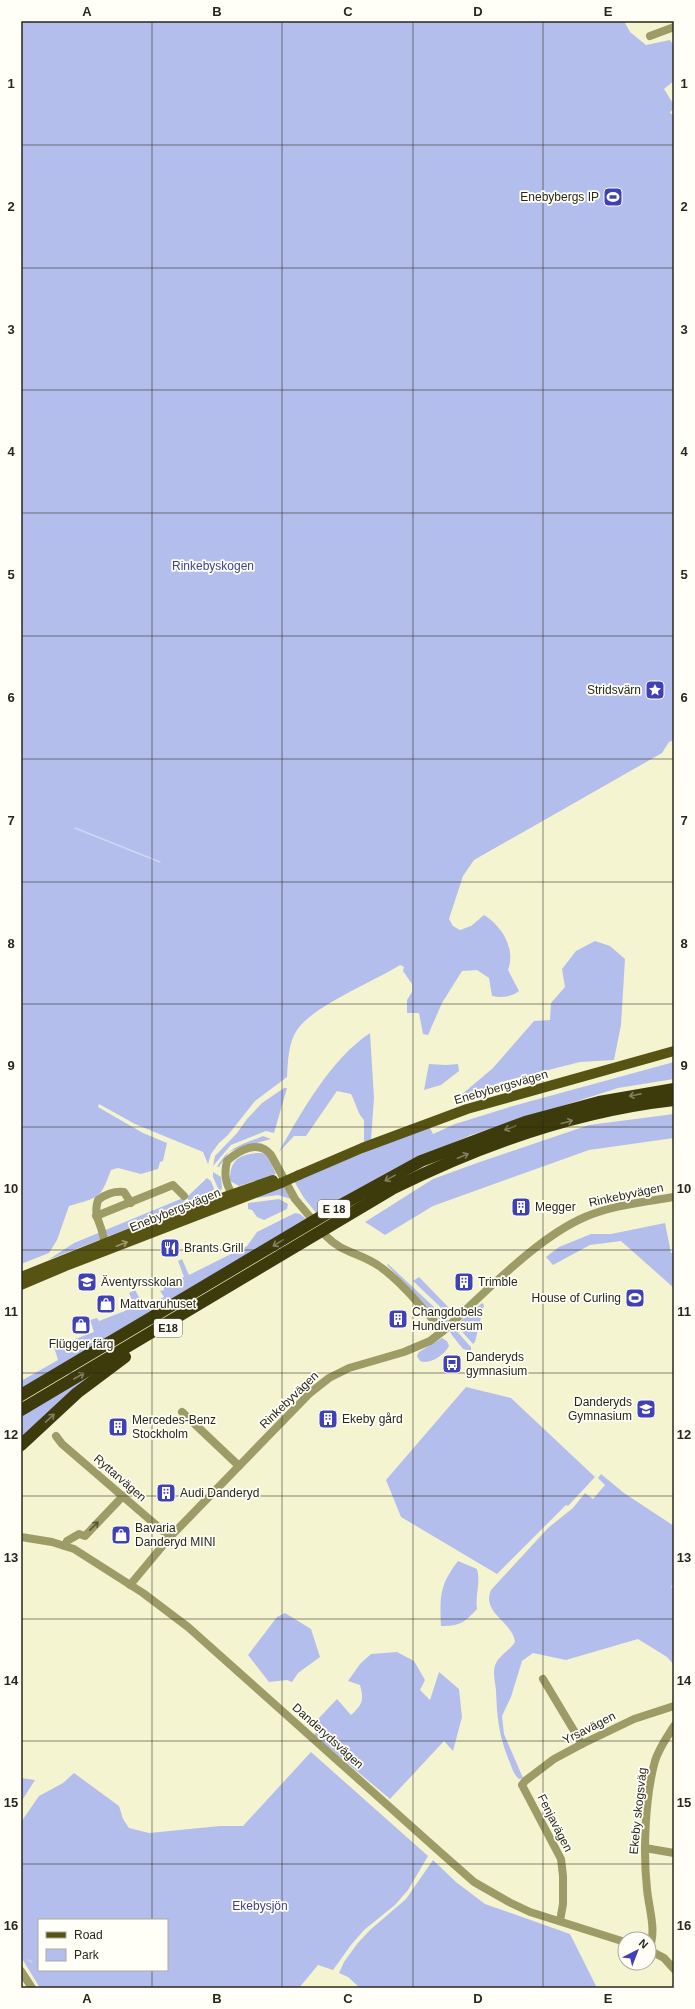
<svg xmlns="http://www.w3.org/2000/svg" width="695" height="2009" font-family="Arial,sans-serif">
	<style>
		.green { fill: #b4beec; fill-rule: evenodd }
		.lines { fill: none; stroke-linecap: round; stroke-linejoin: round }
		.stream { stroke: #cfd5f2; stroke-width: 1.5 }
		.minor { stroke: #9e9c66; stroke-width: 8 }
		.major { stroke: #575313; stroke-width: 10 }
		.highway { stroke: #3d3a0b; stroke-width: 12 }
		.major-bridge { stroke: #575313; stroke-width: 10 }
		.oneway { stroke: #817f5e }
		.oneway2 { stroke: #9a986f }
		.oneway3 { stroke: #575638 }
		.grid { fill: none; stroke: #28271a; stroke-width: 1; stroke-opacity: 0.55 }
		.labels { text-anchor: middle; stroke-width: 3.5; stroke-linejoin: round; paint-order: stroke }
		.shield { fill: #fffff8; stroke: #68685d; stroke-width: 1 }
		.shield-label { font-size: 11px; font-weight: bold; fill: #28271a }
		.poi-label { font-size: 12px; fill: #28271a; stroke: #fffff8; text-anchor: start }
		.park-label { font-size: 12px; fill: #3c4294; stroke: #fffff8 }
		.street-label { font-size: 12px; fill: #28271a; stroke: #fffff8 }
		.neatline { fill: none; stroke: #28271a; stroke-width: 1.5 }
		.grid-label { font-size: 13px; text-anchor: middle; font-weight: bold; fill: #28271a }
	</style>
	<rect width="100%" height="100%" fill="#f5f4d0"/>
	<g class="green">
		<path d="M21,21H624L630,32L646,45L670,40L674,46V81L664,89L674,105V109L670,112L671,114L674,113V740L669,742L662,753L474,860L463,876L449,919L453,926L460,930L471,926L484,915C502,926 516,949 508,970L519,991C512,997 501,998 492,996L489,978L477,970L462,971L442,1003L428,1035L423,1034L419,1013H407V1000L412,992V984L403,971L404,967L400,965C373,982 313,1006 297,1030C288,1043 288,1062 287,1077L255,1101L228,1135L219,1143L211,1154L208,1164L203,1152L135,1124L99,1104L98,1107L143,1133L167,1143L163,1161L160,1162L158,1169L141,1174L118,1168L111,1170C100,1200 99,1197 69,1206L57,1240L49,1253L21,1264Z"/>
		<polygon points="595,941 610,946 625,959 621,1025 614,1060 580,1062 501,1082 454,1101 493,1068 534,1021 550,1020 551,1003 565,987 562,969 576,951"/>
		<path d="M370,1033L374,1098L371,1140L364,1142V1120C357,1113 356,1103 351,1094L337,1091L306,1136H294L279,1152C301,1112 332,1058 370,1033Z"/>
		<polygon points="674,1062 674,1079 618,1088 471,1135 402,1165 317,1214 304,1198 294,1181 429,1126 433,1134 455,1124 513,1106"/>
		<polygon points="429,1064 446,1065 458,1064 459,1071 441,1085 424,1090"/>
		<polygon points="284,1088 287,1088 274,1133 266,1131 231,1145 213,1166 215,1156 237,1133 247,1119 262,1103"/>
		<polygon points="674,1114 674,1138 589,1150 433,1206 385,1235 365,1222 433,1179 477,1163 589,1125"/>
		<path d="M263,1136L271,1139L236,1149L229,1152L219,1167H217C229,1146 242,1145 263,1136Z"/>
		<path d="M262,1153L267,1155L276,1174L239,1186L230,1181C229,1159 241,1153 262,1153Z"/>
		<polygon points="213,1172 221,1177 222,1188 220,1193 213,1177"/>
		<polygon points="207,1178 211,1181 216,1194 189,1202 187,1197"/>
		<polygon points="283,1185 291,1199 278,1195 248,1199"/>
		<polygon points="183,1198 186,1203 171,1207 160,1216 48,1260 74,1243"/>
		<polygon points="279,1199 288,1204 287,1209 264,1220 257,1217 252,1210 248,1209 248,1203"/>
		<polygon points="295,1213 300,1214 307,1220 21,1389 21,1381 58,1360 54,1347 94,1332 90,1320 97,1318 99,1321 135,1307 129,1293 135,1290 143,1304 150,1304 164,1297 160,1291 164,1290 163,1285 184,1277 178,1261 182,1259 189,1275 247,1246 257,1232"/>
		<polygon points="665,1223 671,1253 674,1253 674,1288 621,1241 590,1245 553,1265 546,1257 559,1247 591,1234 611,1234"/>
		<polygon points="388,1264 449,1321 445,1323 441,1321 387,1265"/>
		<polygon points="419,1277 456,1315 452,1318 413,1281"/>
		<polygon points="482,1303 484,1305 475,1342 473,1344 456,1325"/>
		<polygon points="453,1327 471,1347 471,1351 463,1349 451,1334 450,1331"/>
		<path d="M442,1338L447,1341L449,1346C445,1355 429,1365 420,1361L417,1356L419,1352Z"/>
		<polygon points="101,1368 21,1440 21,1416"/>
		<polygon points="466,1387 511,1398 595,1477 568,1506 566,1505 497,1574 401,1517 386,1480"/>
		<path d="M601,1474L624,1493L674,1526V1583L671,1587L674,1589V1665L667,1657L638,1639L566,1660L533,1653L522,1661L511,1697L502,1716L504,1734L523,1778L519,1779C514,1775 512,1768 510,1763C499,1736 497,1719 496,1690C495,1681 492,1671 496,1663C501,1654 510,1650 515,1642C513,1622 481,1613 491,1590L548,1528L573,1508L585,1493L593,1499L605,1485L598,1478Z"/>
		<path d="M458,1561L477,1569C481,1582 475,1595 477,1609C464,1623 460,1626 441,1626C440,1596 439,1586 458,1561Z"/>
		<polygon points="285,1613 311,1629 320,1657 298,1673 292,1682 287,1680 269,1682 248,1655 277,1617"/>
		<path d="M397,1652L414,1661L425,1680L420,1690L430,1700L439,1672L459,1689L462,1717L453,1751L444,1741L390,1799L314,1735L318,1729L319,1718L337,1699L351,1715C363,1704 364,1700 360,1685L348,1681L360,1664L371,1654Z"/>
		<path d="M311,1752L428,1856L408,1890L395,1905L364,1930L351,1945L333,1970L318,1965L299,1988H40L21,1957V1822L39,1796L63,1783L74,1773L119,1806L123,1819L129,1828L149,1833L220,1826H243ZM39,1920H167V1970H39Z"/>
		<polygon points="21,1778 35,1780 21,1802"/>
		<polygon points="433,1860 456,1882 485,1904 570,1934 596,1986 595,1988 360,1988 348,1977 339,1973 344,1962 357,1944 370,1930 406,1899"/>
	</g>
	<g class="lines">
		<g class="stream">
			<polyline points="75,828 160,862"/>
			<polyline points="29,1960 32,1962"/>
		</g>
		<g class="minor">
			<polyline points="650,36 674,27"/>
			<path d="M232,1194C225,1182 224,1174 227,1161C239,1150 259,1139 271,1155L295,1199L311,1218"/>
			<polyline points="96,1216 173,1185 184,1196"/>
			<path d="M326,1236C342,1253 361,1253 379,1266C401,1281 425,1311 443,1331"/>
			<path d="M104,1243C104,1225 92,1219 98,1200C106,1194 113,1191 124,1192L131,1203"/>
			<polyline points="182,1412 239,1466"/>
			<polyline points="56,1436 62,1444 170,1537"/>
			<polyline points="21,1537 52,1542 74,1549 143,1593 188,1627 440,1852 474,1882 509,1902 530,1912 625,1942"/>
			<polyline points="65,1546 67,1541 79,1534 85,1536 123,1496"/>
			<path d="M130,1585L170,1537L310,1393L329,1378L349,1368L404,1352L430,1341L443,1331C483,1295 536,1238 585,1217C612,1205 645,1202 674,1197"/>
			<polyline points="543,1679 582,1744"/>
			<polyline points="645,1848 674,1853"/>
			<polyline points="560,1921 563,1904 563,1876 561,1859 522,1785 525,1781 554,1759 582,1744 634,1719 674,1706"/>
			<path d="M649,1950C657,1930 649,1910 647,1889C643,1852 645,1797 655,1761C659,1748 667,1737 674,1726"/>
			<polyline points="649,1950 664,1958 674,1969"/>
			<polyline points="21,1971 32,1988"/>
		</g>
		<g class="major">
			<polyline points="299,1175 362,1148 467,1109 674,1051"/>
			<polyline points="21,1277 196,1207 273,1180"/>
			<polyline points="21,1285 68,1265 281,1183"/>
		</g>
		<g class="highway">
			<polyline points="21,1395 339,1206 421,1161 525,1122 599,1102 674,1089"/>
			<path d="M21,1410L392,1189C480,1145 576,1111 674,1100"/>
			<polyline points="21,1445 77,1393 125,1357"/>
		</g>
		<polyline class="major-bridge" points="281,1183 299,1175"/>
	</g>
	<defs><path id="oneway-shaft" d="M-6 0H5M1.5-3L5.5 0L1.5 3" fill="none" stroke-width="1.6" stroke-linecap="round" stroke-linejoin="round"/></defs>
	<g class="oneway">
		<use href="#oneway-shaft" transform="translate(635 1095) rotate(169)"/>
		<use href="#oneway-shaft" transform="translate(567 1122) rotate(-15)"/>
		<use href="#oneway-shaft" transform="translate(510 1128) rotate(160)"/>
		<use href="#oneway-shaft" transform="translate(463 1156) rotate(-23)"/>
		<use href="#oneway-shaft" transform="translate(390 1178) rotate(151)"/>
		<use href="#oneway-shaft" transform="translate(278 1243) rotate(149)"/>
		<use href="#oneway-shaft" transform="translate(79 1376) rotate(-30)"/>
		<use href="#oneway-shaft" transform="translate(50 1418) rotate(-43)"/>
	</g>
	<use class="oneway2" href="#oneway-shaft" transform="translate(122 1244) rotate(-21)"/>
	<use class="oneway3" href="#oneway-shaft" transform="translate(94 1526) rotate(-45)"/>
	<path class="grid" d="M152,21V1920M282,21V1988M413,21V1988M543,21V1988M21,145H674M21,268H674M21,390H674M21,513H674M21,636H674M21,759H674M21,882H674M21,1004H674M21,1127H674M21,1250H674M21,1373H674M21,1496H674M21,1619H674M21,1741H674M21,1864H674M152,1970V1988"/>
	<defs>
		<symbol id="stadium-square" viewBox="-11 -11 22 22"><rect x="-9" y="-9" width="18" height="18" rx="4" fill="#4041b6" stroke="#fffff8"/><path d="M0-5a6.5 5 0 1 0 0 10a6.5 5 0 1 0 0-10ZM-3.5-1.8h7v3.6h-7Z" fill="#fff"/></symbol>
		<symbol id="sight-square" viewBox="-11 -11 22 22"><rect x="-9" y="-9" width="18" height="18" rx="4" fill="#4041b6" stroke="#fffff8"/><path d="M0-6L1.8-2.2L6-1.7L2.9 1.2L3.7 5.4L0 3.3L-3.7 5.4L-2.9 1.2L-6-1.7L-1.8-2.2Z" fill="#fff"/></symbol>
		<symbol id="building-square" viewBox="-11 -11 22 22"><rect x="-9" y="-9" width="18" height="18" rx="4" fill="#4041b6" stroke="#fffff8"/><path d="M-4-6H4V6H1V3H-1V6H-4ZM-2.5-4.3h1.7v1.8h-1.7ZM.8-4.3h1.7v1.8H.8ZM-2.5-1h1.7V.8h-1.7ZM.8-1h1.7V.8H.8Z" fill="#fff"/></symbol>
		<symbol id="restaurant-square" viewBox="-11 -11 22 22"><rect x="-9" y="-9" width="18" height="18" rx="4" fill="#4041b6" stroke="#fffff8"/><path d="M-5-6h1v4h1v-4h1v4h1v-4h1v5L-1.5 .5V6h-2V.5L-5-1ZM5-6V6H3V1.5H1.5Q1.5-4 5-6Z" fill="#fff"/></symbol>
		<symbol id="school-square" viewBox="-11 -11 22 22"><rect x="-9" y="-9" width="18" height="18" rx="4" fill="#4041b6" stroke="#fffff8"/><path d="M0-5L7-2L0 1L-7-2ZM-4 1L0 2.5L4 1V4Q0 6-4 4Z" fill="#fff"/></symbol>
		<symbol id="shop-square" viewBox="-11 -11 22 22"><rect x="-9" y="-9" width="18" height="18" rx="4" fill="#4041b6" stroke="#fffff8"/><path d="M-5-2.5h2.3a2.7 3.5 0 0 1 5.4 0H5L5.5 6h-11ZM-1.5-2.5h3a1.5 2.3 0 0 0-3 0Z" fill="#fff"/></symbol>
		<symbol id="bus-square" viewBox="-11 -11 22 22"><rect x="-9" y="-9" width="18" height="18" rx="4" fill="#4041b6" stroke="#fffff8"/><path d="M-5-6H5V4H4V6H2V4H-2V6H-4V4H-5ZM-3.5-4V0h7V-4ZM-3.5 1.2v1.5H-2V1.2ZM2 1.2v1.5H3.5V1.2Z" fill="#fff"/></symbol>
	</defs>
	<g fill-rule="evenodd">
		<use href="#stadium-square" x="602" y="186" width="22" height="22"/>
		<use href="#sight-square" x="644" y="679" width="22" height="22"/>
		<use href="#building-square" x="510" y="1196" width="22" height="22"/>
		<use href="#restaurant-square" x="159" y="1237" width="22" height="22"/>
		<use href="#school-square" x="76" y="1271" width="22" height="22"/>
		<use href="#building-square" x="453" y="1271" width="22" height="22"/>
		<use href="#stadium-square" x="624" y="1287" width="22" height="22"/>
		<use href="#shop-square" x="95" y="1293" width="22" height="22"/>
		<use href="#building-square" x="387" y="1308" width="22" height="22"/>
		<use href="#shop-square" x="70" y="1314" width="22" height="22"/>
		<use href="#bus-square" x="441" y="1353" width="22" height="22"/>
		<use href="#school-square" x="635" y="1398" width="22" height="22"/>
		<use href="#building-square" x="317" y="1408" width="22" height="22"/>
		<use href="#building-square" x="107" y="1416" width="22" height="22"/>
		<use href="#building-square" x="155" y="1482" width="22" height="22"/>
		<use href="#shop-square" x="110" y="1524" width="22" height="22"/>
	</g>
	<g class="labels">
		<g class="shield">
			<rect x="318" y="1200" width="32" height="18" rx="3"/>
			<rect x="154" y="1319" width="28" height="18" rx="3"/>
		</g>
		<g class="shield-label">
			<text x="334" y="1213">E 18</text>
			<text x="168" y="1332">E18</text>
		</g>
		<g class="poi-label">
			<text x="599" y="201" text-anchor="end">Enebybergs IP</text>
			<text x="641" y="694" text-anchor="end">Stridsvärn</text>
			<text x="535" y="1211">Megger</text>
			<text x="184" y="1252">Brants Grill</text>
			<text x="101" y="1286">Äventyrsskolan</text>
			<text x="478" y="1286">Trimble</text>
			<text x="621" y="1302" text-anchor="end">House of Curling</text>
			<text x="120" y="1308">Mattvaruhuset</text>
			<text x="412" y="1316">Changdobels<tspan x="412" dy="14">Hundiversum</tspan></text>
			<text x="81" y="1348" text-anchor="middle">Flügger färg</text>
			<text x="466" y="1361">Danderyds<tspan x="466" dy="14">gymnasium</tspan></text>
			<text x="632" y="1406" text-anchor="end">Danderyds<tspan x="632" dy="14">Gymnasium</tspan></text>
			<text x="342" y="1423">Ekeby gård</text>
			<text x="132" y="1424">Mercedes-Benz<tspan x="132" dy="14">Stockholm</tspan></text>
			<text x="180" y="1497">Audi Danderyd</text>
			<text x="135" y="1532">Bavaria<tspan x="135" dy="14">Danderyd MINI</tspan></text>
		</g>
		<g class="park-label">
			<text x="213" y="570">Rinkebyskogen</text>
			<text x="260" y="1910">Ekebysjön</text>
		</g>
		<g class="street-label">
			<text transform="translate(501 1087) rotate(-16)" y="4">Enebybergsvägen</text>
			<text transform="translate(626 1195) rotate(-12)" y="4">Rinkebyvägen</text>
			<text transform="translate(175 1210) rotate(-22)" y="4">Enebybergsvägen</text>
			<text transform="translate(289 1400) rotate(-44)" y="4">Rinkebyvägen</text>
			<text transform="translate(120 1478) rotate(41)" y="4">Ryttarvägen</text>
			<text transform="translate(589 1728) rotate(-27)" y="4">Yrsavägen</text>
			<text transform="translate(328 1736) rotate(42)" y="4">Danderydsvägen</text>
			<text transform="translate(638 1811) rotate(-84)" y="4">Ekeby skogsväg</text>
			<text transform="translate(555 1823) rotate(63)" y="4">Fenjavägen</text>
		</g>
	</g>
	<rect width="695" height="2009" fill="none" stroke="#fffff8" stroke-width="44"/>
	<rect x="38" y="1919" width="130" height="52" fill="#fffff8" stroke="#a9a99f"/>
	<rect x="46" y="1932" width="20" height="6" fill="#575313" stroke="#a9a99f"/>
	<text x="74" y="1939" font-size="12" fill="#28271a">Road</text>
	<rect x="46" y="1949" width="20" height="12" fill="#b4beec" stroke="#a9a99f"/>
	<text x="74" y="1959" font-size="12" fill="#28271a">Park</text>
	<g transform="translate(637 1951) rotate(42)"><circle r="19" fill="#fffff8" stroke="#a9a99f"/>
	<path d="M0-3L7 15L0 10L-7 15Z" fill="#4041b6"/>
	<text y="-6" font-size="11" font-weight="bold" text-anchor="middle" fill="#28271a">N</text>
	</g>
	<rect x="22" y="22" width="651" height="1965" class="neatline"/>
	<g class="grid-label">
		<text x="87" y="16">A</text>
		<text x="217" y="16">B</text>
		<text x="348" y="16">C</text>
		<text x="478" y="16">D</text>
		<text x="608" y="16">E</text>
		<text x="11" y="88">1</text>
		<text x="684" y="88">1</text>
		<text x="11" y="211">2</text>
		<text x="684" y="211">2</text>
		<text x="11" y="334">3</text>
		<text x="684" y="334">3</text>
		<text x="11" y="456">4</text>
		<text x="684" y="456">4</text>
		<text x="11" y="579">5</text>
		<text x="684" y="579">5</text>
		<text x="11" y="702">6</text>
		<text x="684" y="702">6</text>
		<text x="11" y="825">7</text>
		<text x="684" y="825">7</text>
		<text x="11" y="948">8</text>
		<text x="684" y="948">8</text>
		<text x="11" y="1070">9</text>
		<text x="684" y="1070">9</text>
		<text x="11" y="1193">10</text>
		<text x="684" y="1193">10</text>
		<text x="11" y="1316">11</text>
		<text x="684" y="1316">11</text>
		<text x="11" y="1439">12</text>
		<text x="684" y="1439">12</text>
		<text x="11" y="1562">13</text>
		<text x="684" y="1562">13</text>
		<text x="11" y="1685">14</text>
		<text x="684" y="1685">14</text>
		<text x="11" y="1807">15</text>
		<text x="684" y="1807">15</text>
		<text x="11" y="1930">16</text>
		<text x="684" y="1930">16</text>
		<text x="87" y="2003">A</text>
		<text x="217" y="2003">B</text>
		<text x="348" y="2003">C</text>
		<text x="478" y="2003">D</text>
		<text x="608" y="2003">E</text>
	</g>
</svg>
